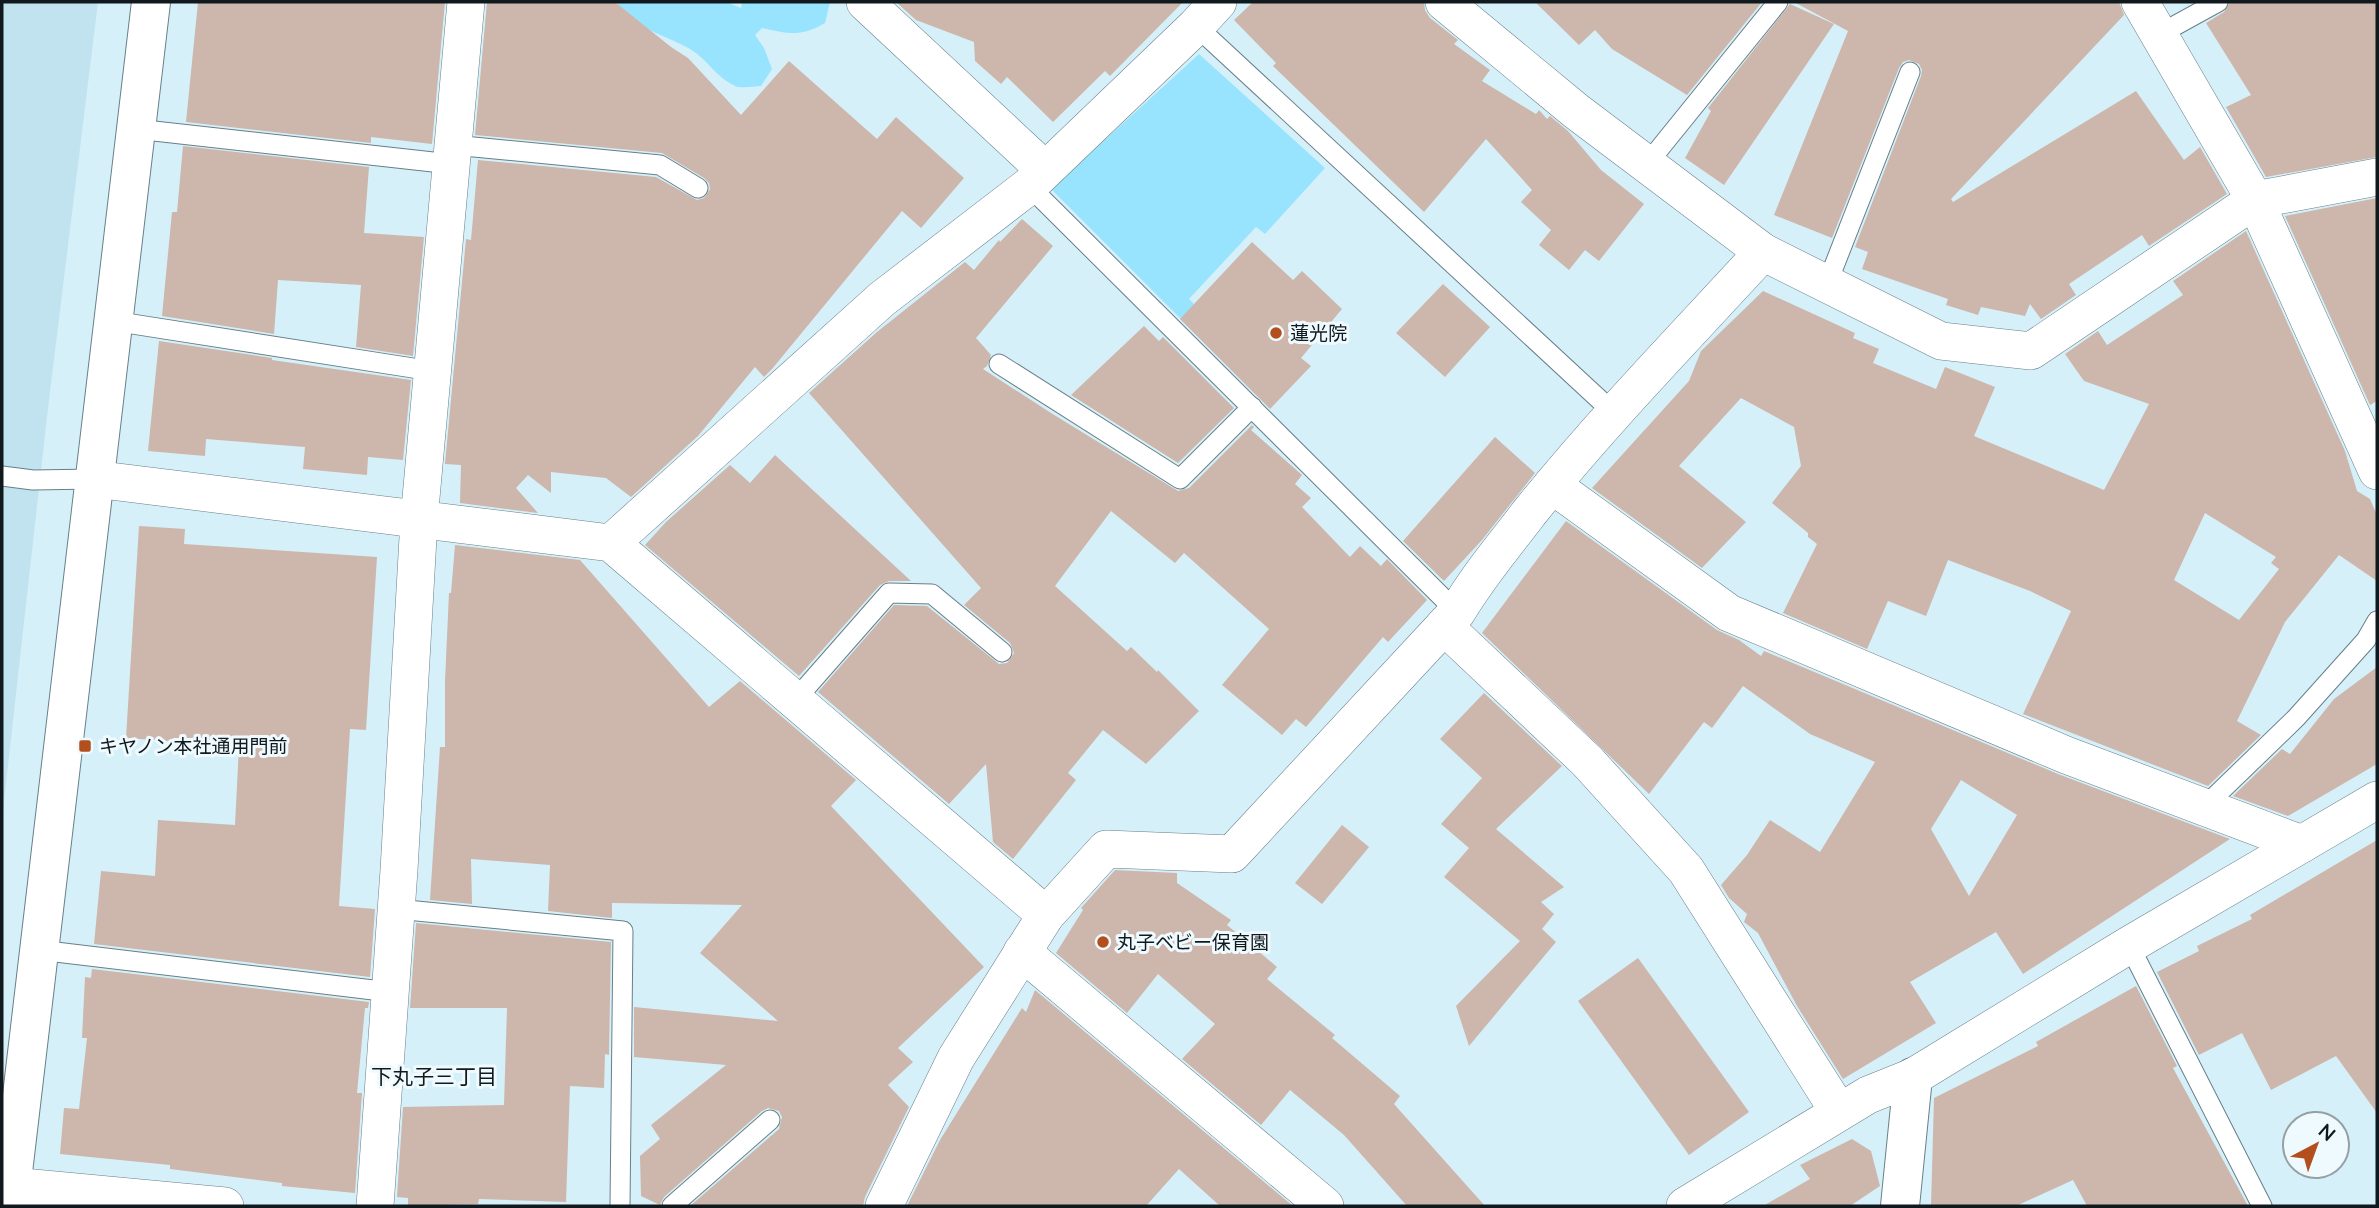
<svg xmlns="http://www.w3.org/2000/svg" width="2379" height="1208" font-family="Lato,'Noto Sans JP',sans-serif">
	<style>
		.built { fill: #c0e3ef }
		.green { fill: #98e4fe }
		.building { fill: #cdb6ac; fill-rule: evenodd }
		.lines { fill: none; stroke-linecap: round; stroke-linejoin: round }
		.lane-casing { stroke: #677f88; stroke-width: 21 }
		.street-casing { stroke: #677f88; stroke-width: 38 }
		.secondary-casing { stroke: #677f88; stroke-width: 40 }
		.lane { stroke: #fff; stroke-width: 19 }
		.street { stroke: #fff; stroke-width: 37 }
		.secondary { stroke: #fff; stroke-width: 38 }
		.poi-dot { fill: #b34f1c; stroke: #effafe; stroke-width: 2.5 }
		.labels { text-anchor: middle; stroke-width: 6; stroke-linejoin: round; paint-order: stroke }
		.poi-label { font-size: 19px; fill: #10191d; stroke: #effafe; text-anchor: start }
		.neighbourhood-label { font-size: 21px; fill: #10191d; stroke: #effafe }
	</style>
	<rect width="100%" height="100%" fill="#d6f0f9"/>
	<polygon class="built" points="2,2 98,2 48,408 2,819"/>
	<g class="green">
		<path d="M617,2H726L741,8L742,2H830L825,23C801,37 789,34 762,28L755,35L764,48L772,69L761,86C753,86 742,89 735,86C717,78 708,61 693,51C669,35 632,30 617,2Z"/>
		<polygon points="1199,54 1325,168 1265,234 1256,227 1189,299 1206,316 1193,331 1051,189"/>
	</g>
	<g class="building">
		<polygon points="198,2 445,2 432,144 371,137 371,143 186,122"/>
		<polygon points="487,2 615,2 671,47 688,58 741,115 789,61 877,139 896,117 964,178 921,228 902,211 772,369 764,377 755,367 698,436 631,497 606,478 551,472 551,493 528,475 516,488 538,513 460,503 461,465 445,464 466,239 471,240 478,160 656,177 697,200 704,198 710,189 709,183 704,178 662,153 475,135"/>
		<polygon points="896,2 1183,2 1110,76 1105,71 1053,122 1007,77 1001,84 975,61 974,42 916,20"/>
		<polygon points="1253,2 1424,2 1425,10 1430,18 1458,40 1454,44 1490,70 1482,81 1536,114 1539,110 1547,119 1550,116 1568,131 1601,170 1644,204 1599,261 1585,250 1569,270 1539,245 1551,230 1521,202 1532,190 1486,139 1424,212 1273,66 1276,63 1234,20"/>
		<polygon points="1535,2 1762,2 1687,95 1612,49 1595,30 1579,45"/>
		<polygon points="1794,2 2119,2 2124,15 1951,199 1953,202 2136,91 2184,160 2200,147 2227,194 2149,246 2142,235 2069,284 2076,295 2041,319 2030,304 2025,316 1981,307 1978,315 1946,305 1948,299 1862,269 1868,252 1855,247 1921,76 1922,70 1919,64 1909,60 1903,62 1899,68 1832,238 1774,215 1848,31"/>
		<polygon points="2230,2 2377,2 2377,157 2266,177 2226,107 2251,95 2206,23 2224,12"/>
		<polygon points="1790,4 1834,24 1724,185 1685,158 1711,111 1708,108"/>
		<polygon points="183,146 369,167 364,233 424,237 413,356 356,347 361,285 278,280 274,334 162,316 172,212 177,212"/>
		<polygon points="2377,198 2377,401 2370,405 2285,216"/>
		<polygon points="1022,219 1053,246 976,338 991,355 987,366 983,369 1051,413 1178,491 1189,488 1252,425 1254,427 1251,430 1302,475 1295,484 1311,498 1302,507 1350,557 1360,546 1381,566 1387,559 1427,600 1388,642 1383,637 1306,727 1296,719 1282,735 1222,685 1269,629 1184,553 1175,563 1111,511 1055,586 1127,651 1131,647 1157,672 1158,670 1199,711 1146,764 1103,730 1068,773 1076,780 1013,859 993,842 986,764 949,804 818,692 894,605 927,606 999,664 1007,663 1014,653 1010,643 964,605 981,588 809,393 877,332 965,262 974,270 999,240 1000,242"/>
		<path d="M2246,231L2345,451L2357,491L2370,499L2377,515V581L2339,555L2285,622L2237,721L2261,735L2208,786L2023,714L2071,611L2030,591L1948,560L1926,616L1888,601L1867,649L1783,613L1817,544L1808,537V533L1772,503L1801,466L1794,427L1741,398L1679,466L1746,522L1702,568L1592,488L1689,381L1701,351L1763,291L1855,333L1853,338L1879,349L1873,363L1936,389L1945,367L1995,387L1974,436L2104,490L2149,404L2084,381L2065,354L2098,331L2107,345L2183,295L2173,281ZM2205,513L2276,557L2271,563L2279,569L2239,620L2174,580Z"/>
		<polygon points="1252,242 1293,280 1302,271 1342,309 1301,358 1311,366 1270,409 1180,319"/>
		<polygon points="1443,284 1490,327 1445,377 1396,333"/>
		<polygon points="1144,326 1159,341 1163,337 1234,408 1178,463 1071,395"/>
		<polygon points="159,341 272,358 272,360 411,380 403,460 368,457 367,475 303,469 305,447 206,439 205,456 148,451"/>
		<polygon points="1495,437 1535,473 1482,540 1444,581 1403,541"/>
		<polygon points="775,455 911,581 889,581 880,585 799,676 645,545 666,522 730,465 750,483"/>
		<path d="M1566,521L1717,630L1739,640L1761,656L1764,651L2058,774L2230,839L2023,974L1996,932L1910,982L1936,1023L1843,1079L1797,1006L1758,933L1744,922L1747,914L1729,898L1721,885L1747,855L1770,820L1820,852L1875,762L1810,734L1743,686L1712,728L1704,722L1649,794L1482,633ZM1961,780L2017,815L1969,896L1931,829Z"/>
		<polygon points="139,526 185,529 184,544 377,557 366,730 350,729 339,906 375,909 370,977 94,944 101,871 155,876 158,820 235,825 239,746 126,738"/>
		<polygon points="455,545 580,560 709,707 740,681 856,780 831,806 984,967 898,1048 913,1062 888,1085 909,1107 865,1197 863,1206 690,1206 779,1129 782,1117 779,1111 768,1108 762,1111 664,1197 660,1205 641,1196 640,1156 660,1139 651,1125 726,1065 634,1057 634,1007 778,1021 700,953 742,905 612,903 612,918 548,911 550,865 471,859 472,904 430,900 440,747 445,747 445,681 449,593 451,593"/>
		<polygon points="2377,667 2377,764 2288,816 2233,796 2282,749 2290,754 2334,699"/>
		<polygon points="1484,693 1562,766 1496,829 1564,887 1541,902 1554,914 1542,929 1556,942 1469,1046 1456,1006 1520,941 1444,877 1469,848 1441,824 1482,778 1440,739"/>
		<polygon points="1342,825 1369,847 1322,904 1295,883"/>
		<polygon points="2377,840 2377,1113 2336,1056 2271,1090 2242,1033 2199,1055 2157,972 2199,951 2197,946 2252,919 2250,915"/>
		<polygon points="1115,870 1177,873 1177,883 1231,920 1227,925 1277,967 1267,979 1335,1035 1332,1038 1400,1096 1394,1104 1485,1206 1407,1206 1344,1135 1290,1090 1261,1125 1182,1059 1215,1024 1158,974 1127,1013 1056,953 1083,910 1081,908"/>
		<polygon points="416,923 611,942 609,1055 605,1054 604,1088 570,1086 566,1202 479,1199 478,1204 408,1206 408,1198 397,1197 403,1107 504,1105 507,1008 410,1008"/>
		<polygon points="1638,958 1749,1112 1689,1155 1578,1001"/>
		<polygon points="92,969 369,1002 368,1008 365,1008 357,1093 362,1093 355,1193 282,1186 282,1183 170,1169 170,1165 60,1154 64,1108 79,1109 87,1038 82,1038 85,977 91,978"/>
		<polygon points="2136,986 2177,1066 2173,1068 2248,1206 2087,1206 2073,1180 2016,1206 1931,1206 1934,1098 2038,1046 2036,1042"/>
		<polygon points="1035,990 1293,1206 1220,1206 1179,1169 1146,1206 907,1206 940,1140 1022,1008 1026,1012"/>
		<polygon points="1852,1139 1871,1151 1880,1186 1850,1206 1763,1206 1810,1179 1800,1165"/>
	</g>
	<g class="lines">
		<defs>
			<g id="lane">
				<polyline points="1196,26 1614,413"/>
				<polyline points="2158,35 2218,2"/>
				<polyline points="136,129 451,164"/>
				<polyline points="453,145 660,165 698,188"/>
				<polyline points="1647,164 1778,2"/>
				<polyline points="1029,186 1457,612"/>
				<polyline points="1827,284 1910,72"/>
				<polyline points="113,321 432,371"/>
				<polyline points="999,364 1180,479 1252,407"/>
				<polyline points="2,476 33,480 94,479"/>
				<polyline points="795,700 889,593 932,594 1002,652"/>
				<polyline points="2204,807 2296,718 2366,640 2377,621"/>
				<polyline points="396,909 623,931 620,1206"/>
				<polyline points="2129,945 2262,1206"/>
				<polyline points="39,950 390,992"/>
				<polyline points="672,1206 770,1120"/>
			</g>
			<g id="street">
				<polyline points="865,2 1045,170"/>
				<polyline points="1444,2 1576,111 1763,252 1941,341 2031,351 2255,200 2377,177"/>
				<polyline points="2140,2 2255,200 2377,471"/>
				<polyline points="94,479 611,543 1046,915"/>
				<polyline points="1552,485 1729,613 2066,755 2302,844"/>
				<polyline points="611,543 882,299 1029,186 1196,26 1218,2"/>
				<polyline points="1444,626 1587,761 1686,870 1839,1112"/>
				<polyline points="1022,952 1325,1206"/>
				<polyline points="12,1186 225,1206"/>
				<polyline points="375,1206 399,870 419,520 466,2"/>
				<path d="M884,1206L956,1058L1046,915L1106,849L1232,854L1457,612C1478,576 1504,546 1529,513C1602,422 1684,338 1763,252"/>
				<polyline points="1685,1206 1868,1095 1913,1077 2129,945 2377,800"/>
			</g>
			<g id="secondary">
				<polyline points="9,1206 151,2"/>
				<polyline points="1900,1206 1913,1077"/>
			</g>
		</defs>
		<use href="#lane" class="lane-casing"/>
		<use href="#street" class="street-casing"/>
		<use href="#secondary" class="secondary-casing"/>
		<use href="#lane" class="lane"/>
		<use href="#street" class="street"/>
		<use href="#secondary" class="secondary"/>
	</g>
	<g class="poi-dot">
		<circle cx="1276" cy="333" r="7"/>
		<rect x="78" y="739" width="14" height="14" rx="3.5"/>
		<circle cx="1103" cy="942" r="7"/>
	</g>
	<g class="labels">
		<g class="poi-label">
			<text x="1290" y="340">蓮光院</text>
			<text x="99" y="753">キヤノン本社通用門前</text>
			<text x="1117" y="949">丸子ベビー保育園</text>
		</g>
		<g class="neighbourhood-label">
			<text x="434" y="1084">下丸子三丁目</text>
		</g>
	</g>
	<rect width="2379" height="1208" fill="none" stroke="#10191d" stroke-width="7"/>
	<g transform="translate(2316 1145) rotate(41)"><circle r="33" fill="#effafe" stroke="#96a0a4" stroke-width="2"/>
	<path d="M0-5L12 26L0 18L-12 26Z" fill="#b34f1c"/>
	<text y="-10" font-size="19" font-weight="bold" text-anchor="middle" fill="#10191d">N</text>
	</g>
</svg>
